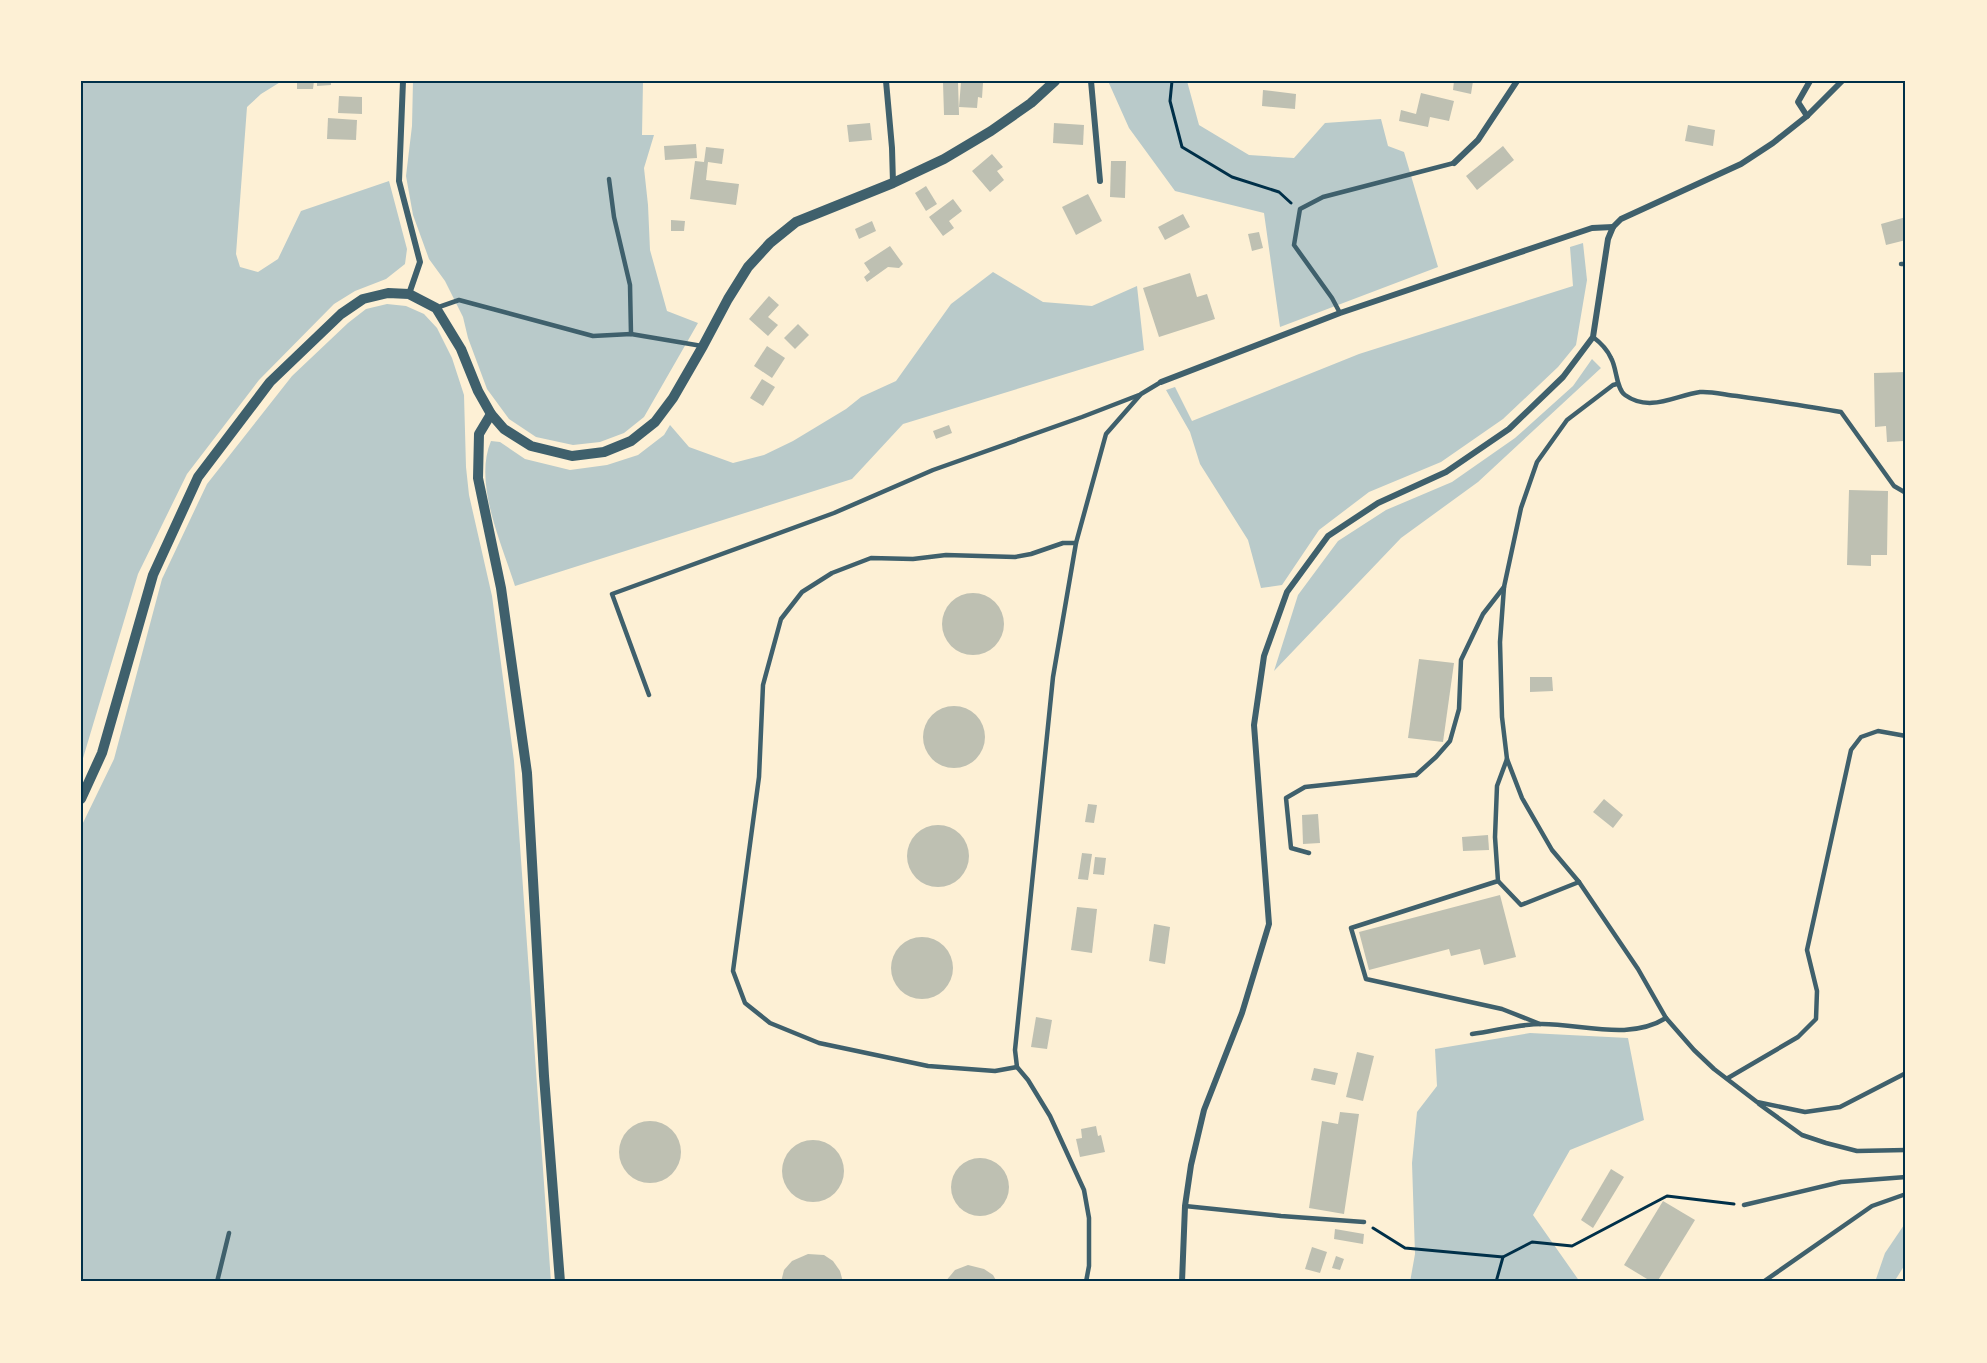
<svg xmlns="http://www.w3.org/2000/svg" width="1987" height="1363" font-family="Overpass,sans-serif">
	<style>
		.green { fill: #b9caca }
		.building { fill: #bec0b2 }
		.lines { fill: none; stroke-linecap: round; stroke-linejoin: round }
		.path { stroke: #003049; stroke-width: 3 }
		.service { stroke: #3f606c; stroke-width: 4.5 }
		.minor { stroke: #3f606c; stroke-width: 6 }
		.tertiary { stroke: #3f606c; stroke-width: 10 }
		.neatline { fill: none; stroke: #003049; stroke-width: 2 }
	</style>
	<rect width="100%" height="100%" fill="#fdf0d5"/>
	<g class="green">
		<polygon points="81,81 282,81 261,94 247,107 236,254 240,267 258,272 278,259 301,211 389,181 407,249 405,264 386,279 355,291 334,304 259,380 187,474 138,574 81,765"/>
		<polygon points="413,81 643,81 642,135 654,135 644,168 648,205 650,250 667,311 698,323 644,417 624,433 600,442 573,445 536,437 509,419 487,389 468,338 463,317 445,281 429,259 413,215 406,176 412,126"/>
		<polygon points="1108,81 1187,81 1199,125 1249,155 1294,158 1325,123 1381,119 1388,146 1404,152 1438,267 1280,327 1264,213 1175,191 1129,128"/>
		<polygon points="1583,243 1587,280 1576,345 1558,367 1503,419 1441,462 1369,492 1319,530 1282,585 1261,588 1248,540 1200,464 1190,432 1166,390 1175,387 1192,421 1359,354 1573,286 1570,247"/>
		<path d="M993,272L1043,302L1092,306L1137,286L1144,350L903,424L852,479L515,586C502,544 473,483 491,441L500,442L525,459L570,470L607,465L638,455L664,435L670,425L689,447L733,463L764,455L793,441L846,409L861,397L896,381L951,304Z"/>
		<polygon points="387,304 406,306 424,314 437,328 452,358 464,395 466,467 469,495 492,596 514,761 551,1282 81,1282 81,827 114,759 162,579 207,484 292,376 348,323 366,309"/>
		<polygon points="1592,359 1601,368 1478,482 1401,538 1274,671 1298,595 1338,541 1386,510 1452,482 1515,438 1573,386"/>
		<polygon points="1530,1033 1628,1038 1644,1120 1570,1150 1533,1215 1580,1282 1410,1282 1415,1254 1412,1163 1417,1112 1437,1086 1435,1049"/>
		<polygon points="1906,1222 1906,1263 1894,1282 1875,1282 1885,1253"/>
	</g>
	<g class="building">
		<polygon points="297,81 314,81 313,89 297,89"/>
		<polygon points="317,81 331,81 331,85 317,86"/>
		<polygon points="1454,81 1473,81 1471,94 1453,90"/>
		<polygon points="943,82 958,82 959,115 944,115"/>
		<polygon points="961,82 983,83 982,98 978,97 977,108 959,107"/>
		<polygon points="1263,90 1296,94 1295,109 1262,106"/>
		<polygon points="1421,93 1454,101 1449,121 1430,117 1428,127 1399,121 1401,110 1416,114"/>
		<polygon points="339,96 362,97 362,114 338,113"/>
		<polygon points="328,118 357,120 356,140 327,139"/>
		<polygon points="870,123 872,140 849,142 847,125"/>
		<polygon points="1054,123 1084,125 1083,145 1053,143"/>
		<polygon points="1688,125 1715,130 1713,146 1685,141"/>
		<polygon points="696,144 697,158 665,160 664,146"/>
		<polygon points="1503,146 1514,160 1477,190 1466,176"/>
		<polygon points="706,147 724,149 722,164 708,162 706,180 739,184 736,205 690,199 695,161 704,162"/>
		<polygon points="992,154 1003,167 997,171 1004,180 990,192 972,171"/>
		<polygon points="1111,161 1126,161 1125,198 1110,197"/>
		<polygon points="926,186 937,204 926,211 915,193"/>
		<polygon points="1088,194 1102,221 1076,235 1062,207"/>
		<polygon points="953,199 962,211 949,221 954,228 943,236 929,217"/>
		<polygon points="1183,214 1190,227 1165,240 1158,227"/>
		<polygon points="1906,217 1906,240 1886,245 1881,224"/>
		<polygon points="671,220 685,221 684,231 671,231"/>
		<polygon points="872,221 876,231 859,239 855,229"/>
		<polygon points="1259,232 1263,248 1252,251 1248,234"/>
		<polygon points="890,246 903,264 899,268 888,267 867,282 864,277 870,272 864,263"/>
		<polygon points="1190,273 1197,297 1207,294 1215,319 1159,337 1143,288"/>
		<polygon points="769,296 779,305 768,317 778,325 768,336 749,319"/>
		<polygon points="798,324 809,335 795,349 784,338"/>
		<polygon points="767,346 785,358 772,378 754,366"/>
		<polygon points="1906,372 1906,395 1903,395 1904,441 1887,442 1886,426 1875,427 1874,373"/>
		<polygon points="762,379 775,387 763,406 750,398"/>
		<polygon points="949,425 952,433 936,439 933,431"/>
		<polygon points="1849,490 1888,491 1887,555 1871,555 1871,566 1847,565"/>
		<circle cx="973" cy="624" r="31"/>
		<polygon points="1419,659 1454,663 1443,742 1408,738"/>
		<polygon points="1530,677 1552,677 1553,691 1530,692"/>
		<circle cx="954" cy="737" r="31"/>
		<polygon points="1604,799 1623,815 1613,828 1593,812"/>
		<polygon points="1088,804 1097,805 1094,823 1085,822"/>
		<polygon points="1318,814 1320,843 1303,844 1302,815"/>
		<circle cx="938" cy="856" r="31"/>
		<polygon points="1488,835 1489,850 1463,851 1462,837"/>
		<polygon points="1082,853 1092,854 1088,880 1078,879"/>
		<polygon points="1095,857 1106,858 1104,875 1093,874"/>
		<polygon points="1500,895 1516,957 1484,965 1480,949 1451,956 1449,949 1369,970 1359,932"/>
		<polygon points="1077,907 1097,909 1092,953 1071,950"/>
		<polygon points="1154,924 1170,927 1165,964 1149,961"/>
		<circle cx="922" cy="968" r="31"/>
		<polygon points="1036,1017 1052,1020 1047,1049 1031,1047"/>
		<polygon points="1357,1052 1374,1056 1363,1101 1346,1097"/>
		<polygon points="1314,1068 1338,1073 1335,1085 1311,1080"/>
		<polygon points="1340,1112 1359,1114 1344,1214 1309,1208 1322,1121 1338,1124"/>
		<circle cx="650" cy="1152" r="31"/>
		<polygon points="1096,1126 1098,1136 1101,1135 1105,1152 1080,1157 1076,1139 1082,1138 1081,1129"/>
		<circle cx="813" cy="1171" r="31"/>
		<circle cx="980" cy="1187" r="29"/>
		<polygon points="1611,1169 1624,1177 1593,1228 1581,1220"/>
		<polygon points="1663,1201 1695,1220 1657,1282 1652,1282 1624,1265"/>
		<polygon points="1335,1229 1364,1234 1363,1244 1334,1239"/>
		<polygon points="1312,1247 1327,1252 1320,1273 1305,1269"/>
		<polygon points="808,1254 824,1255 833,1261 840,1271 843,1282 781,1282 784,1270 792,1261"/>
		<polygon points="1336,1256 1344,1259 1340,1270 1332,1268"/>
		<polygon points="968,1265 984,1269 993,1275 997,1282 945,1282 955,1270"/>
	</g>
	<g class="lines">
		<g class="path">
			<polyline points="1172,81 1170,101 1182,147 1232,177 1279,192 1291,203"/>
			<polyline points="1373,1228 1405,1248 1503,1257 1532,1242 1572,1246 1667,1196 1734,1204"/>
			<polyline points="1496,1282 1503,1257"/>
		</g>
		<g class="service">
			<polyline points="609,179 614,217 630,285 631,334"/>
			<polyline points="1901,264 1906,264"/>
			<polyline points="436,308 459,300 593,336 631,334 702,346"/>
			<polyline points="1340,313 1332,298 1294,245 1300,209 1323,197 1454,163"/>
			<path d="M1593,337C1601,343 1607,349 1611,358C1617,368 1616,389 1625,395C1650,413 1676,395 1700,392C1711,391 1726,395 1737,396C1772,401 1807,406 1841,412L1894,486L1906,493"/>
			<polyline points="1504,587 1500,642 1502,717 1507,759 1497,786 1495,837 1498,881 1351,928 1366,979 1502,1009 1540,1024"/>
			<polyline points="649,695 612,594 834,513 933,470 1082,417 1139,395"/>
			<polyline points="1507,759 1522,798 1552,850 1579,882 1638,969 1666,1018 1694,1050 1714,1069 1757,1102 1805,1112 1840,1107 1906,1073"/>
			<polyline points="1309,853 1291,848 1286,798 1305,787 1416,775 1436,757 1450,741 1459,709 1461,660 1483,614 1504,587 1521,508 1537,462 1567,420 1613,385 1617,384"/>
			<polyline points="1498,881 1521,905 1579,882"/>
			<path d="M1472,1034C1495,1031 1519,1024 1542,1024C1583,1024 1629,1041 1666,1018"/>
			<polyline points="1017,1067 995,1071 928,1066 819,1043 770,1023 745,1003 733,971 759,777 763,685 781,619 802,592 832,573 871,558 913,559 946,555 1015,557 1031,554 1063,543 1076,543"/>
			<polyline points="1728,1078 1798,1037 1816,1019 1817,991 1807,950 1851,750 1861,737 1878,731 1906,736"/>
			<polyline points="1759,1104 1802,1135 1826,1143 1857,1151 1906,1150"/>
			<polyline points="1744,1205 1841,1182 1906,1177"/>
			<polyline points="1185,1206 1281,1216 1364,1222"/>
			<polyline points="217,1282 229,1233"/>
			<polyline points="1086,1282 1089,1266 1089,1218 1084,1190 1050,1116 1028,1080 1017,1067 1015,1050 1053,677 1076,543 1106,434 1141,394 1161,382"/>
			<polyline points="1763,1282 1872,1206 1906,1194"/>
		</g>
		<g class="minor">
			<polyline points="403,81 399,181 420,262 409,294"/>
			<polyline points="886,81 892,148 893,183"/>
			<polyline points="1091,81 1100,181"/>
			<polyline points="1807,116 1798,102 1810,81"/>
			<polyline points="1454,163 1478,140 1517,81"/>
			<polyline points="1161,382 1340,313 1592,228 1613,227"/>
			<polyline points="1182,1282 1185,1206 1191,1165 1204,1110 1242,1013 1269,924 1254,725 1264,656 1287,592 1328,536 1378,503 1446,472 1509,429 1563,377 1593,337 1608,239 1613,227 1621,219 1741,164 1773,143 1807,116 1842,81"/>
		</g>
		<g class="tertiary">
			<polyline points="491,414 479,434 478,478 501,588 527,773 544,1076 560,1282"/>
			<polyline points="81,799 102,753 153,575 198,477 270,382 341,314 363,299 388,293 409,294 436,308 461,349 478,391 491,414 504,429 531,446 572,456 604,452 631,441 655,422 673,398 703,346 728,299 748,267 770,243 796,222 893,183 944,159 991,131 1031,103 1055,81"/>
		</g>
	</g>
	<rect width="1987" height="1363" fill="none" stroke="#fdf0d5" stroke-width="165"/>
	<rect x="82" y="82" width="1822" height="1198" class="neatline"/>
</svg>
